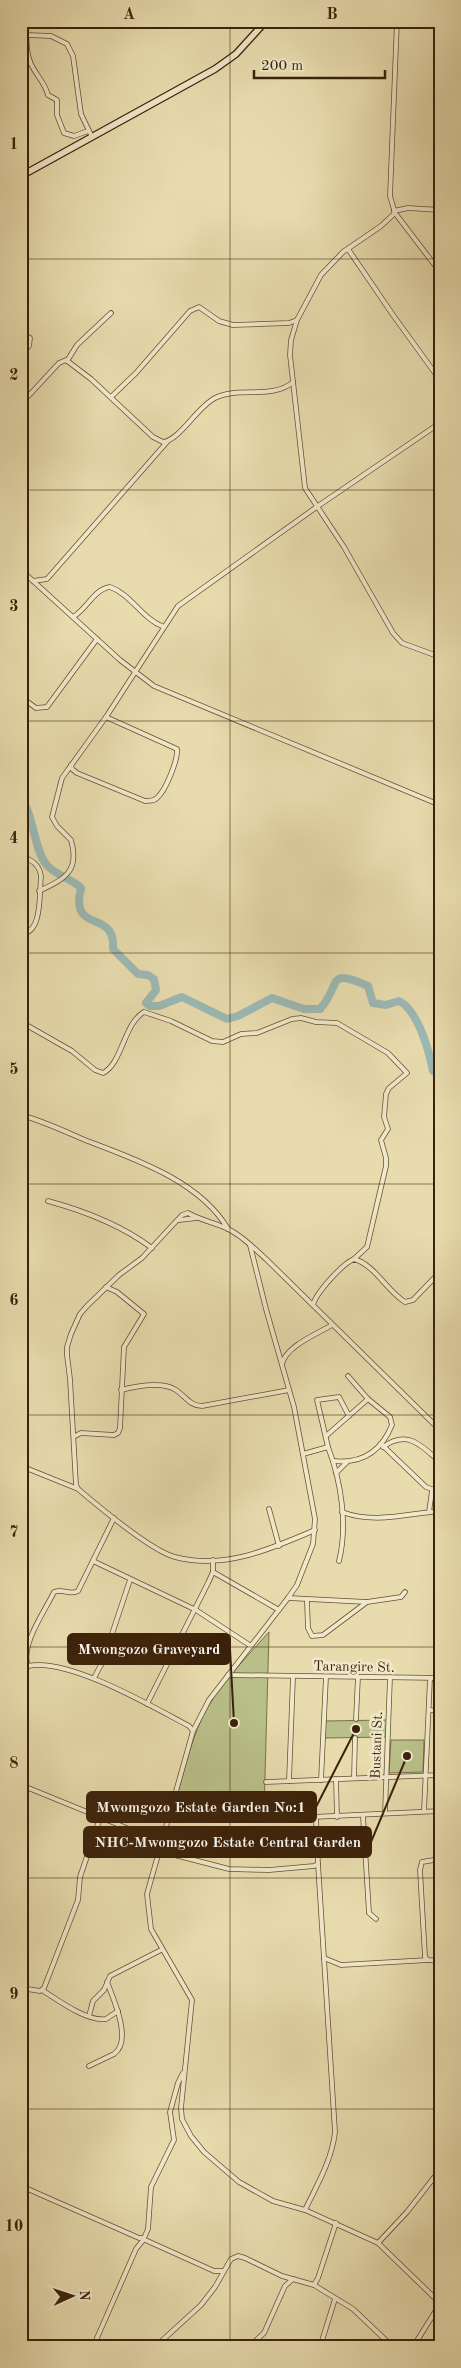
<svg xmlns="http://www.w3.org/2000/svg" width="461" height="2368" font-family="'Old Standard TT',serif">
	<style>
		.green { fill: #b9bf88; stroke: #7a7048 }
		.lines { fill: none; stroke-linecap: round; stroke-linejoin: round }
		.river { stroke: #9bb9b5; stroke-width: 8 }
		.street-casing { stroke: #665032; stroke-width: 5.5 }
		.secondary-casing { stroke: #3b2109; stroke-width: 8 }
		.street { stroke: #f0e8ca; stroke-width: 4 }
		.secondary { stroke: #f0e8ca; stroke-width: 5.5 }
		.grid { fill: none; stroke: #3b2109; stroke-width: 1; stroke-opacity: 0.55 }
		.labels { text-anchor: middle; stroke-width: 5; stroke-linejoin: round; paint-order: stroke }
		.street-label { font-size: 14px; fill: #3b2109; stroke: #f0e8ca }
		.leader { fill: none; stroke: #3b2109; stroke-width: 2 }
		.callout-dot { fill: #3b2109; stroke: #f0e8ca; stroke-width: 2 }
		.callout { fill: #3b2109; stroke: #3b2109; stroke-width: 2 }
		.callout-label { font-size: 15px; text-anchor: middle; font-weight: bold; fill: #fff }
		.neatline { fill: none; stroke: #3b2109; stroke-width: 2 }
		.grid-label { font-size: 16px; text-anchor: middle; font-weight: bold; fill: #3b2109 }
	</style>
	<rect width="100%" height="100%" fill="#e8dcae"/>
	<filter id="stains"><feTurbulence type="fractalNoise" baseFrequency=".004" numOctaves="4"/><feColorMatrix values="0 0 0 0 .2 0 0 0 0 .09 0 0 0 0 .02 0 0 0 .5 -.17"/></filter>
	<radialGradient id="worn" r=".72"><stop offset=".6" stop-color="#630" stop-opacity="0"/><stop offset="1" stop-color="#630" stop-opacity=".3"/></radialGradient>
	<g class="green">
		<path d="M269,1632L264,1812L227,1815L176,1804V1799C185,1769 192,1734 208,1707C224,1679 248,1656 269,1632Z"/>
		<polygon points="387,1720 387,1737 325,1738 325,1721"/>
		<polygon points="391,1740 424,1740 423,1772 389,1773"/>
	</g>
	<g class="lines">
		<path class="river" d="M21,799C33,811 34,850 46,864C54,875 71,878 81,888C69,935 116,908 113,949L138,974L148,975L154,979L156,990L146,1003L150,1006H159L182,997L227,1019L238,1016L272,998L304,1009H320C342,985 325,967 368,986L373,1003L386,1005L399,1001C418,1010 429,1051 433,1071L440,1074"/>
		<defs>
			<g id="street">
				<path d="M26,21C27,36 25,51 31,64C36,75 45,83 48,95L57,100V115L64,133L74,136L88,131"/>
				<polyline points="397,21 390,196 395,213 381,226 343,252 321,275 297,320 291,340 290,355 305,488 344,547 393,633 402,643 440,657"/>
				<polyline points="43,22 43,21"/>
				<polyline points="27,35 51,36 67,44 73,56 81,114 92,137"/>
				<polyline points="394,211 408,208 440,210"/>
				<polyline points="395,213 440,272"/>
				<polyline points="348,249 393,315 440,380"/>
				<polyline points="21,333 30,338 29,346 21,354"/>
				<polyline points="67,361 77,345 111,313"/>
				<polyline points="111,397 136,373 190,311 199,307 219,321 233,325 289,323 297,320"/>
				<path d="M21,404L59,363L66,360L91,379L153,437L163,442C180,440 197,407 215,398C238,386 272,400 293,382"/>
				<polyline points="21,570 120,660 154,686 440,805"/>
				<polyline points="33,581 47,579 167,442"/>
				<path d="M73,617C87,609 94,589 110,587C131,594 142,619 164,627"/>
				<polyline points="21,697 36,708 47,707 97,639"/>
				<path d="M71,765L72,769L77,773L145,801C150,801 154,801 157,798C166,790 178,760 177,749L106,717"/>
				<path d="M21,856C32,860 40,865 41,877C39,893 43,933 21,934"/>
				<path d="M39,891C65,879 80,871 71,840L57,826L52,817L62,778L106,717L178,606L318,506L440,423"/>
				<path d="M21,1022L72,1051L95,1070L103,1073C122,1064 124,1023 144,1012L171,1021L212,1041L223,1042L241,1034L257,1033L292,1019L301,1018L316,1022L337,1023L388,1053L407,1073L389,1088L386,1094L384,1117L388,1129L381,1140L386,1158V1166L367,1247L354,1259"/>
				<path d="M21,1115C43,1121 64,1131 85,1140C135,1159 200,1181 228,1229"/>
				<path d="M48,1201C85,1211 121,1225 152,1248"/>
				<polyline points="179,1220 197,1218"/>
				<path d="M313,1305C316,1293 342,1264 354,1259C375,1265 387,1291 405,1302L413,1300L440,1272"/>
				<path d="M282,1364C286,1346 317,1334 332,1325"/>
				<path d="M121,1390C137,1386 162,1381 176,1390C185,1396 190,1406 202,1406L289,1390"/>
				<polyline points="75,1436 81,1433 114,1435 118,1433 120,1428 124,1347 144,1314 117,1292 106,1287"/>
				<polyline points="326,1436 368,1399"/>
				<polyline points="381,1444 426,1487 440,1492"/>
				<polyline points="328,1447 317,1400 339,1397 349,1416"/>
				<path d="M383,1447C408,1429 422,1446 440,1462"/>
				<path d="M303,1454L328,1447C341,1481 348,1525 339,1561"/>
				<path d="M333,1461C361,1464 381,1452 392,1425L390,1417L368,1399L348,1376"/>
				<polyline points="21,1466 78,1489"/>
				<polyline points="336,1473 347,1462"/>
				<polyline points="269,1509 279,1546"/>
				<path d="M342,1512C374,1524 406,1514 440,1511"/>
				<polyline points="429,1512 432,1491"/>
				<path d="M315,1530C271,1549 224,1570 175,1557C152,1551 98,1506 78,1489L76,1485L70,1379L67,1355V1347L71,1334L80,1314L87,1306L119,1275L142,1258L182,1215L188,1213C200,1220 213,1222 226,1228C241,1235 254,1248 267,1260L440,1430"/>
				<polyline points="93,1561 196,1610 251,1646"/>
				<polyline points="213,1572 279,1610"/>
				<polyline points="288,1598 367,1602 401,1597 405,1592"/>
				<polyline points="307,1601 308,1628 312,1636 323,1635 367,1602"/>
				<path d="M28,1666C20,1645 45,1611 54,1592C63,1588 70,1596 78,1591L114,1518"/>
				<polyline points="228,1675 440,1678"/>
				<path d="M21,1677L28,1666C68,1657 153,1707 189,1726L193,1731L147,1894L151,1929L192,2000L181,2108L182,2119L191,2136L204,2152L239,2182L273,2201L305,2210L378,2243L440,2303"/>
				<polyline points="94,1678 103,1661 130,1580"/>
				<polyline points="21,1689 23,1697 21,1706"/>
				<polyline points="147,1704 208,1583 213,1572 213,1560"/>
				<polyline points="429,1710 440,1711"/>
				<polyline points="356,1719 358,1677"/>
				<polyline points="193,1731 209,1700 288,1598 297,1585 313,1544 315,1519 294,1407 266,1309 250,1245"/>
				<polyline points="354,1778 355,1738"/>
				<polyline points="336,1779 337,1817"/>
				<polyline points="321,1780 326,1677"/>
				<polyline points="289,1781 293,1677"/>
				<polyline points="266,1782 440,1775"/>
				<polyline points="21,1785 161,1842"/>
				<polyline points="172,1806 248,1820 440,1811"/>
				<polyline points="424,1811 430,1678"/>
				<polyline points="385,1813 390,1677"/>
				<polyline points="363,1816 369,1913 376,1919"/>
				<polyline points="160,1846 167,1853 229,1869 269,1870 314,1866 318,1864 316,1818"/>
				<polyline points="440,1859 422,1862 420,1870 425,1957 428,1960 440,1961"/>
				<polyline points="324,1958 341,1965 428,1960"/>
				<polyline points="21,1988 40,1991 44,1988 78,1900 80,1877 100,1818"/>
				<path d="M42,1990C58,2000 87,2022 106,2019L118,2011"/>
				<polyline points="89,2016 93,2001 104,1990 110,1976 161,1950"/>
				<path d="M89,2066L114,2054C133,2041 113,1998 107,1982"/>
				<polyline points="21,2186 139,2238 144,2238 148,2229 151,2187 174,2140 170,2112 178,2083 183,2073"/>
				<path d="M305,2210C317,2185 332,2160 335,2132L318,1864"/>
				<polyline points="143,2239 214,2271 224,2271"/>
				<polyline points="378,2243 407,2212 440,2170"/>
				<polyline points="314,2285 353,2309 393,2347"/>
				<polyline points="21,2345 25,2347"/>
				<polyline points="93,2347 136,2249 144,2239"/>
				<polyline points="155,2347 201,2305 215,2287 231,2259 238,2256 245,2258 282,2276 314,2285 318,2278 336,2223"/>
				<polyline points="249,2347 264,2333 285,2286 293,2279"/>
				<polyline points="320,2347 335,2299"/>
				<polyline points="413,2347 440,2304"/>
			</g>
			<polyline id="secondary" points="21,176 215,69 236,54 266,21"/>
		</defs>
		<use href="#street" class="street-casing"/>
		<use href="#secondary" class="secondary-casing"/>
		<use href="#street" class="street"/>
		<use href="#secondary" class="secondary"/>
	</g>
	<path class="grid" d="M230,21V2347M21,259H440M21,490H440M21,721H440M21,953H440M21,1184H440M21,1415H440M21,1647H440M21,1878H440M21,2109H440"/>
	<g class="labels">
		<g class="street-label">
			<text transform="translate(354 1666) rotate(1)" y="5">Tarangire St.</text>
			<text transform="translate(376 1745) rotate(-88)" y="5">Bustani St.</text>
		</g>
	</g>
	<path class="leader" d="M234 1723L230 1649M356 1729L316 1807M407 1756L371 1842"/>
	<g class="callout-dot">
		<circle cx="234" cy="1723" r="5"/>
		<circle cx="356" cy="1729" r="5"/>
		<circle cx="407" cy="1756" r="5"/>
	</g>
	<g class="callout">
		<rect x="68" y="1634" width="162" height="30" rx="5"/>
		<rect x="87" y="1792" width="229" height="30" rx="5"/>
		<rect x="84" y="1827" width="287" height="30" rx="5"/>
	</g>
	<g class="callout-label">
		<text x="149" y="1654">Mwongozo Graveyard</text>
		<text x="201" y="1812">Mwomgozo Estate Garden No:1</text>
		<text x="228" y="1847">NHC-Mwomgozo Estate Central Garden</text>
	</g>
	<rect width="461" height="2368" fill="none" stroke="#e8dcae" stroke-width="55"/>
	<g transform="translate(72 2296) rotate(87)" stroke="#f0e8ca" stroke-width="4" paint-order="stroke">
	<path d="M0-4L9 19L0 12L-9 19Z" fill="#3b2109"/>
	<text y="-8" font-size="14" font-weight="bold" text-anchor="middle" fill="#3b2109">N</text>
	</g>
	<path d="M254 70v8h131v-8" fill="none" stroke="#3b2109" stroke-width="2.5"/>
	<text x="261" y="70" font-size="15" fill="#3b2109" stroke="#f0e8ca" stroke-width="4" paint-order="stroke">200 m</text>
	<rect x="28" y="28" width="406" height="2312" class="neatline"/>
	<g class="grid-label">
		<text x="129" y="19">A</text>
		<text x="332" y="19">B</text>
		<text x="14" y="149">1</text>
		<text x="14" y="380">2</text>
		<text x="14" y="611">3</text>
		<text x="14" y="843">4</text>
		<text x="14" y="1074">5</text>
		<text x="14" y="1305">6</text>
		<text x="14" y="1537">7</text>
		<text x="14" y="1768">8</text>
		<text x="14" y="1999">9</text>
		<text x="14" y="2231">10</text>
	</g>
	<rect width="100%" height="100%" filter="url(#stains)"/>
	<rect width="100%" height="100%" fill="url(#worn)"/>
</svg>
